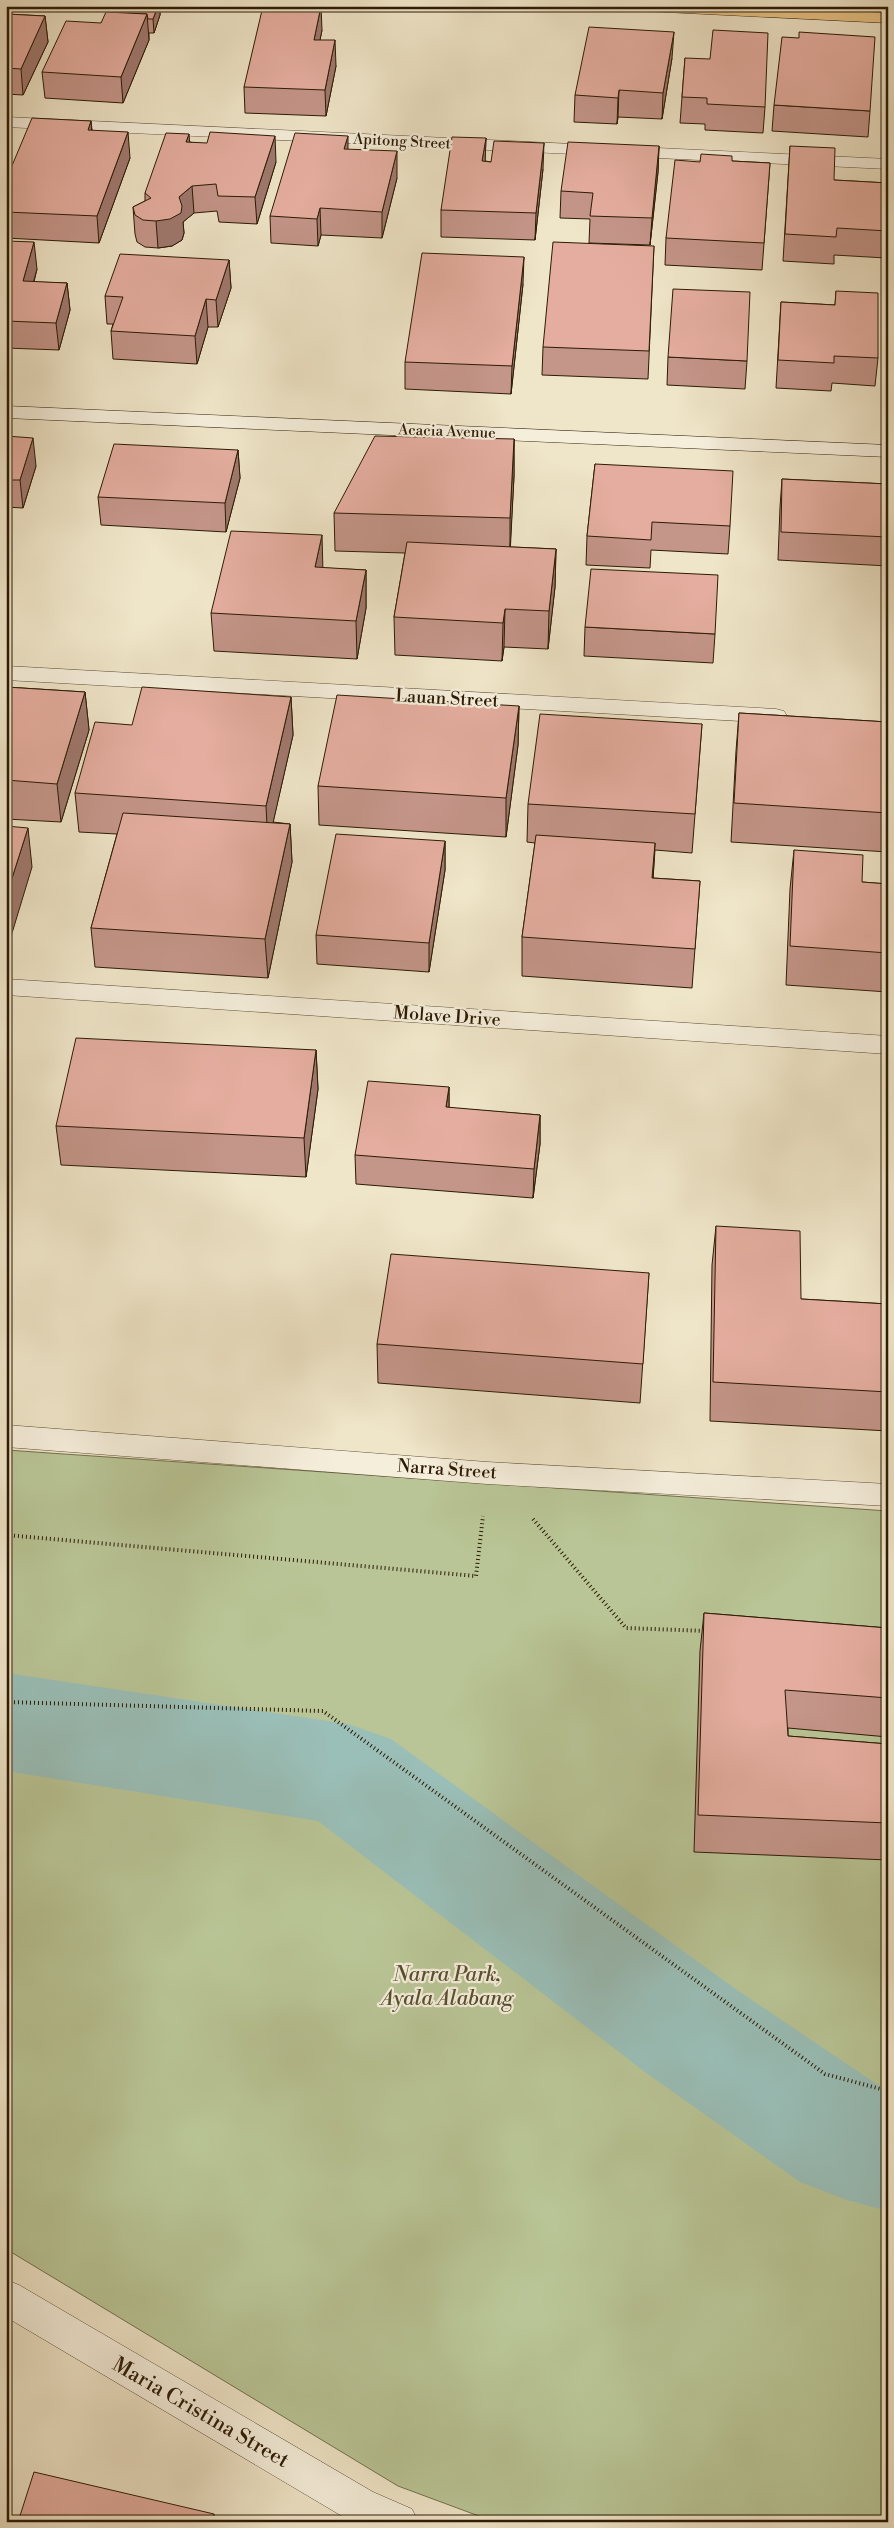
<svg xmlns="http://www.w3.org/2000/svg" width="894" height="2528" font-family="'Libre Bodoni',serif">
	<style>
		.green { fill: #b9c596; stroke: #72704e }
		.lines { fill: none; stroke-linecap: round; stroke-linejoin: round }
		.river { fill: #9abfb8; fill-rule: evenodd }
		.street-casing { stroke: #5d4e36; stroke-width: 1 }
		.secondary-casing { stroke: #2c1b05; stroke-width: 1 }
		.primary-casing { stroke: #2c1b05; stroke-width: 1 }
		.path { stroke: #2c1b05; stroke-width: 4; stroke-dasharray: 1 3; stroke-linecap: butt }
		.street { fill: #f5eedb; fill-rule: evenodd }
		.secondary { fill: #f5eedb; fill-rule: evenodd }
		.primary { fill: #e8c284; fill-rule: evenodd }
		.wall { fill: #c49589; stroke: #2c1b05 }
		.shaded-wall { fill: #a0796f; stroke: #2c1b05 }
		.building { fill: #e4ad9f; stroke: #2c1b05 }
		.labels { text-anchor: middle; stroke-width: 4.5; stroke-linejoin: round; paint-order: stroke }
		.far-street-label { font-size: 15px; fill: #2c1b05; stroke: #f5eedb }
		.street-label { font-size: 18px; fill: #2c1b05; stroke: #f5eedb }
		.near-park-label { font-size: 21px; font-style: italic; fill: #564e30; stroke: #f5eedb }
		.near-street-label { font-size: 21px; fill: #2c1b05; stroke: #f5eedb }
	</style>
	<rect width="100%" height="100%" fill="#efe5c8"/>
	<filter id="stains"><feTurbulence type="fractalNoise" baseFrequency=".004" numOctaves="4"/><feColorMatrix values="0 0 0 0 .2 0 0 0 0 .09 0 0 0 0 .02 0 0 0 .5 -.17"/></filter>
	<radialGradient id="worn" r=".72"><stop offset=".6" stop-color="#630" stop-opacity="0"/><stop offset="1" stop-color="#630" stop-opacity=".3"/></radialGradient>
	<polygon class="green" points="6,1450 888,1511 888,2522 495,2522 398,2486 6,2249"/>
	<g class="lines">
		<polygon class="river" points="6,1673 348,1724 391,1739 737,1990 881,2087 888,2089 888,2211 847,2200 800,2182 645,2072 318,1821 6,1771"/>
		<defs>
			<g id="street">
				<polygon points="6,117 888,159 888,169 6,127"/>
				<polygon points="6,666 776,709 784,711 787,716 784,721 776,723 6,680"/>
				<polygon points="6,979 888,1036 888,1054 6,995"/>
				<polygon points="6,1425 487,1462 888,1484 888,1506 487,1484 6,1447"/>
				<polygon points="6,2280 19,2285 373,2492 412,2509 418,2522 352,2522 347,2519 6,2317"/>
			</g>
			<polygon id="secondary" points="6,406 888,445 888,457 6,418"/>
			<polygon id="primary" points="636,6 752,6 888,13 888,23 644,11"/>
		</defs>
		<use href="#street" class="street-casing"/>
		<use href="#secondary" class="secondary-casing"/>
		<use href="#primary" class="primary-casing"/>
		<g class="path">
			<polyline points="533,1519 626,1628 706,1631"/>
			<polyline points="6,1535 476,1576 483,1516"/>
			<polyline points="6,1702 323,1711 825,2074 888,2091"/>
		</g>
		<use href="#street" class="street"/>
		<use href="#secondary" class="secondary"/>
		<use href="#primary" class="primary"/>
	</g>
	<g class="wall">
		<polygon points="112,6 160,6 160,15 154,33 149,33 149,40 123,103 45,98 42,72 101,23 110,12"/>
		<polygon points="6,14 45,16 48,42 23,95 6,94"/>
		<polygon points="322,30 320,40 336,66 326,116 245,113 244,87"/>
		<polygon points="888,36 888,139 885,60"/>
		<polygon points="672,58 662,119 618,117 617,124 574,122 575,95"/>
		<polygon points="685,58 765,107 763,133 705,130 705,124 680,123"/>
		<polygon points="774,105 870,111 868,137 772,131"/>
		<polygon points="91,121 92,130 130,158 99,243 6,238 6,180"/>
		<polygon points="486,138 485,161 543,169 535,240 441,237 441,210"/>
		<polygon points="190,142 276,162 257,224 219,222 217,211 194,213 183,222 184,233 182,240 172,246 158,248 145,247 137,242 135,234 133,207 145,201 145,193"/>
		<polygon points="659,146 658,172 650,245 589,243 590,219 560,218 561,191"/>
		<polygon points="790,146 834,180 888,183 888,238 886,258 834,255 834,264 783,261"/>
		<polygon points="732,161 770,163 762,270 665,265 666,238 700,162"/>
		<polygon points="397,178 382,238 321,235 318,246 271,243 270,216"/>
		<polygon points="6,241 37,269 34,282 67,283 70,310 59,350 6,348"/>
		<polygon points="654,246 648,379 542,375 543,347"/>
		<polygon points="229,260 231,288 218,327 208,327 197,364 113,359 111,331 113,324 107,324 105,296"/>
		<polygon points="523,284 511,394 405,389 405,362"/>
		<polygon points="836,291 878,358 875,386 832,383 831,391 776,388 781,302 835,305"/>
		<polygon points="668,357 747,361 745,389 667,385"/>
		<polygon points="6,436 36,466 23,508 6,507"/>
		<polygon points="514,439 514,476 510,547 556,549 555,587 548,649 504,647 502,661 395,655 394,617 405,553 335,551 334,513"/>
		<polygon points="238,450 240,478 226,532 101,525 98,497"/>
		<polygon points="595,464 730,526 728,554 651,550 650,568 586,565 587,536"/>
		<polygon points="782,479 888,484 888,566 778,560 780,507"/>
		<polygon points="323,568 366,570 366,608 357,659 214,651 211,613"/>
		<polygon points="585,627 715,634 713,663 584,656"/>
		<polygon points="6,687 85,692 89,730 61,822 6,819"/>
		<polygon points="291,697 293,735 273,822 290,824 292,862 268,978 95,967 91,928 117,834 79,832 75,793 132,725"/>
		<polygon points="519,706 518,745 506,837 319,825 318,786"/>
		<polygon points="739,713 888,722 888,852 731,842 736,751"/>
		<polygon points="702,724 692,853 655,850 653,878 700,881 692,988 522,976 522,937 535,843 527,842 528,804"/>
		<polygon points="445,841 445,870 429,972 317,964 316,935"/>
		<polygon points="794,850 862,882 888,884 888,992 786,985 790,889"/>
		<polygon points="316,1050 318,1089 306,1177 61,1165 56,1126"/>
		<polygon points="449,1087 449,1108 540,1115 540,1144 533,1198 356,1184 355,1155"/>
		<polygon points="716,1226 801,1299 888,1304 888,1431 710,1421 712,1265"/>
		<polygon points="649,1273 640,1403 378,1383 377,1344"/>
		<polygon points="704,1613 888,1628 888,1737 788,1728 788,1736 888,1744 888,1860 694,1852 700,1651"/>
	</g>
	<g class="shaded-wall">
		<polygon points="158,6 160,6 160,15 154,33 153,19"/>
		<polygon points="321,6 322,30 315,65 314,40"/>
		<polygon points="147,14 149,40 123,103 121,77"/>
		<polygon points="45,16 48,42 23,95 21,69"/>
		<polygon points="674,32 672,58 662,119 663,93"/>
		<polygon points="335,40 336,66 326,116 325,90"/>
		<polygon points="619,90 618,117 617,124 618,98"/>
		<polygon points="91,121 93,147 88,130"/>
		<polygon points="128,132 130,158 99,243 97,216"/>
		<polygon points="189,134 191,160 186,142"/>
		<polygon points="275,136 276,162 257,224 255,197"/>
		<polygon points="348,136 348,162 344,149"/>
		<polygon points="486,138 485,165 482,161"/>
		<polygon points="544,143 543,169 535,240 536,213"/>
		<polygon points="659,146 658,172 650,245 652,218"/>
		<polygon points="397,151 397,178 382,238 382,212"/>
		<polygon points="192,186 194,213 183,222 184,233 182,240 172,246 158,248 156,221 179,197"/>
		<polygon points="320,208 321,235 318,246 317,219"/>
		<polygon points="34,242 37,269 26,309 23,281"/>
		<polygon points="524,257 523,284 511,394 512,366"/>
		<polygon points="229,260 231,288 218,327 216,300"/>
		<polygon points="67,283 70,310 59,350 56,323"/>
		<polygon points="206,299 208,327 197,364 195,336"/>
		<polygon points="33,438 36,466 23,508 20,480"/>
		<polygon points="514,439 514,476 510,555 510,518"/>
		<polygon points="238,450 240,478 226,532 225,503"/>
		<polygon points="322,535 323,573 315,567"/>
		<polygon points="556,549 555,587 548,649 549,611"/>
		<polygon points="366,570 366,608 357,659 356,621"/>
		<polygon points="505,609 504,647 502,661 503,623"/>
		<polygon points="85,692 89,730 61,822 57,784"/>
		<polygon points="291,697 293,735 268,845 266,806"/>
		<polygon points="519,706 518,745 506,837 506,798"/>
		<polygon points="290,824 292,862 268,978 265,939"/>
		<polygon points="28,828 32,867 6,953 6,897"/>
		<polygon points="445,841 445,870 429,972 429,943"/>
		<polygon points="655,843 653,881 652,878"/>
		<polygon points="316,1050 318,1089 306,1177 304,1138"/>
		<polygon points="449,1087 449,1116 446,1107"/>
		<polygon points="540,1115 540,1144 533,1198 534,1169"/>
		<polygon points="214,2514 215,2522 211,2522"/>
	</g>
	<g class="building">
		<polygon points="112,6 158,6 153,19 148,19 147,14 110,12"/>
		<polygon points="263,6 321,6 314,40 335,40 325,90 244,87"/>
		<polygon points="106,12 147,14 121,77 42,72 66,21 101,23"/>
		<polygon points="6,14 45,16 21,69 6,68"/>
		<polygon points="589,27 674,32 663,93 619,90 618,98 575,95"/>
		<polygon points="713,30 768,33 765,107 707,104 707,98 682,97 685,58 710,59"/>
		<polygon points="799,32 875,37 870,111 774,105 782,37 799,38"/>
		<polygon points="32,118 91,121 88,130 128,132 97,216 6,212 6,180"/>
		<polygon points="210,132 275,136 255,197 218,196 216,184 192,186 179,197 182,206 181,213 170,219 156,221 143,220 135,215 133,207 151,198 145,193 166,133 189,134 186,142 207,143"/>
		<polygon points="295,133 348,136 344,149 397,151 382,212 320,208 317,219 270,216"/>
		<polygon points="452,137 486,138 482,161 491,162 494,141 544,143 536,213 441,210"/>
		<polygon points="568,142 659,146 652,218 590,216 593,193 561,191"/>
		<polygon points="790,146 835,148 834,180 888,183 888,231 837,228 836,237 785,234"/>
		<polygon points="701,154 732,156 732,161 770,163 764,243 666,238 675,160 700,162"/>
		<polygon points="6,241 34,242 23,281 67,283 56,323 6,321"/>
		<polygon points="553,242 654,246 649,351 543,347"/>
		<polygon points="422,253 524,257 512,366 405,362"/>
		<polygon points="120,254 229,260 216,300 206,299 195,336 111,331 123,297 105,296"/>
		<polygon points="673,289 750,292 747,361 668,357"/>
		<polygon points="836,291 878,293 878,358 834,356 834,363 778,360 781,302 835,305"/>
		<polygon points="6,436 33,438 20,480 6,480"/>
		<polygon points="375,436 514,439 510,518 334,513"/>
		<polygon points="114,444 238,450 225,503 98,497"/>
		<polygon points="595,464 733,471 730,526 652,522 651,540 587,536"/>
		<polygon points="782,479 888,484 888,537 781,532"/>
		<polygon points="231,531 322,535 315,567 366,570 356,621 211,613"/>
		<polygon points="407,542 556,549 549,611 505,609 503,623 394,617"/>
		<polygon points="591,569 718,575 715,634 585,627"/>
		<polygon points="6,687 85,692 57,784 6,780"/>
		<polygon points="142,687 291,697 266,806 75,793 95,722 132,725"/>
		<polygon points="337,695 519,706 506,798 318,786"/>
		<polygon points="739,713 888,722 888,813 734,803"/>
		<polygon points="540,714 702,724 695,814 528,804"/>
		<polygon points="123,813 290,824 265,939 91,928"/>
		<polygon points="6,826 28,828 6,897"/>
		<polygon points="336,834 445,841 429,943 316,935"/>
		<polygon points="536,835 655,843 652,878 700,881 695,949 522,937"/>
		<polygon points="794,850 863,855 862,882 888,884 888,953 790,946"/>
		<polygon points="76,1038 316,1050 304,1138 56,1126"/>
		<polygon points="368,1081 449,1087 446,1107 540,1115 534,1169 355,1155"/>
		<polygon points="716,1226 800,1231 801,1299 888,1304 888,1392 713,1382"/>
		<polygon points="391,1254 649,1273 643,1364 377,1344"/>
		<polygon points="704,1613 888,1628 888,1698 785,1690 788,1736 888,1744 888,1823 698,1815"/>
		<polygon points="34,2472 214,2514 211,2522 18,2522"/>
	</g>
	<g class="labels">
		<g class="far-street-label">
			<text transform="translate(402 141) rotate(3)" y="5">Apitong Street</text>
			<text transform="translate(447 431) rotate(2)" y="5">Acacia Avenue</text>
		</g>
		<g class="street-label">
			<text transform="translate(447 698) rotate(3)" y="6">Lauan Street</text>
			<text transform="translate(447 1016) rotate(4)" y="6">Molave Drive</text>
			<text transform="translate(447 1469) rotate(4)" y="6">Narra Street</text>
		</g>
		<g class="near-park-label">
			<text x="447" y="1981">Narra Park,<tspan x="447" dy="24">Ayala Alabang</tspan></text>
		</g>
		<g class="near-street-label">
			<text transform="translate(201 2412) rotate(30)" y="7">Maria Cristina Street</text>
		</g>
	</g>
	<rect width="894" height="2528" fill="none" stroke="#efe5c8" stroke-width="25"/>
	<rect x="8" y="8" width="879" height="2513" fill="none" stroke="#2c1b05" stroke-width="2.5"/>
	<rect x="12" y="12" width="869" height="2503" fill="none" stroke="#2c1b05"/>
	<rect width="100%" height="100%" filter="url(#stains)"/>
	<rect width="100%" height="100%" fill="url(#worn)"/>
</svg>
